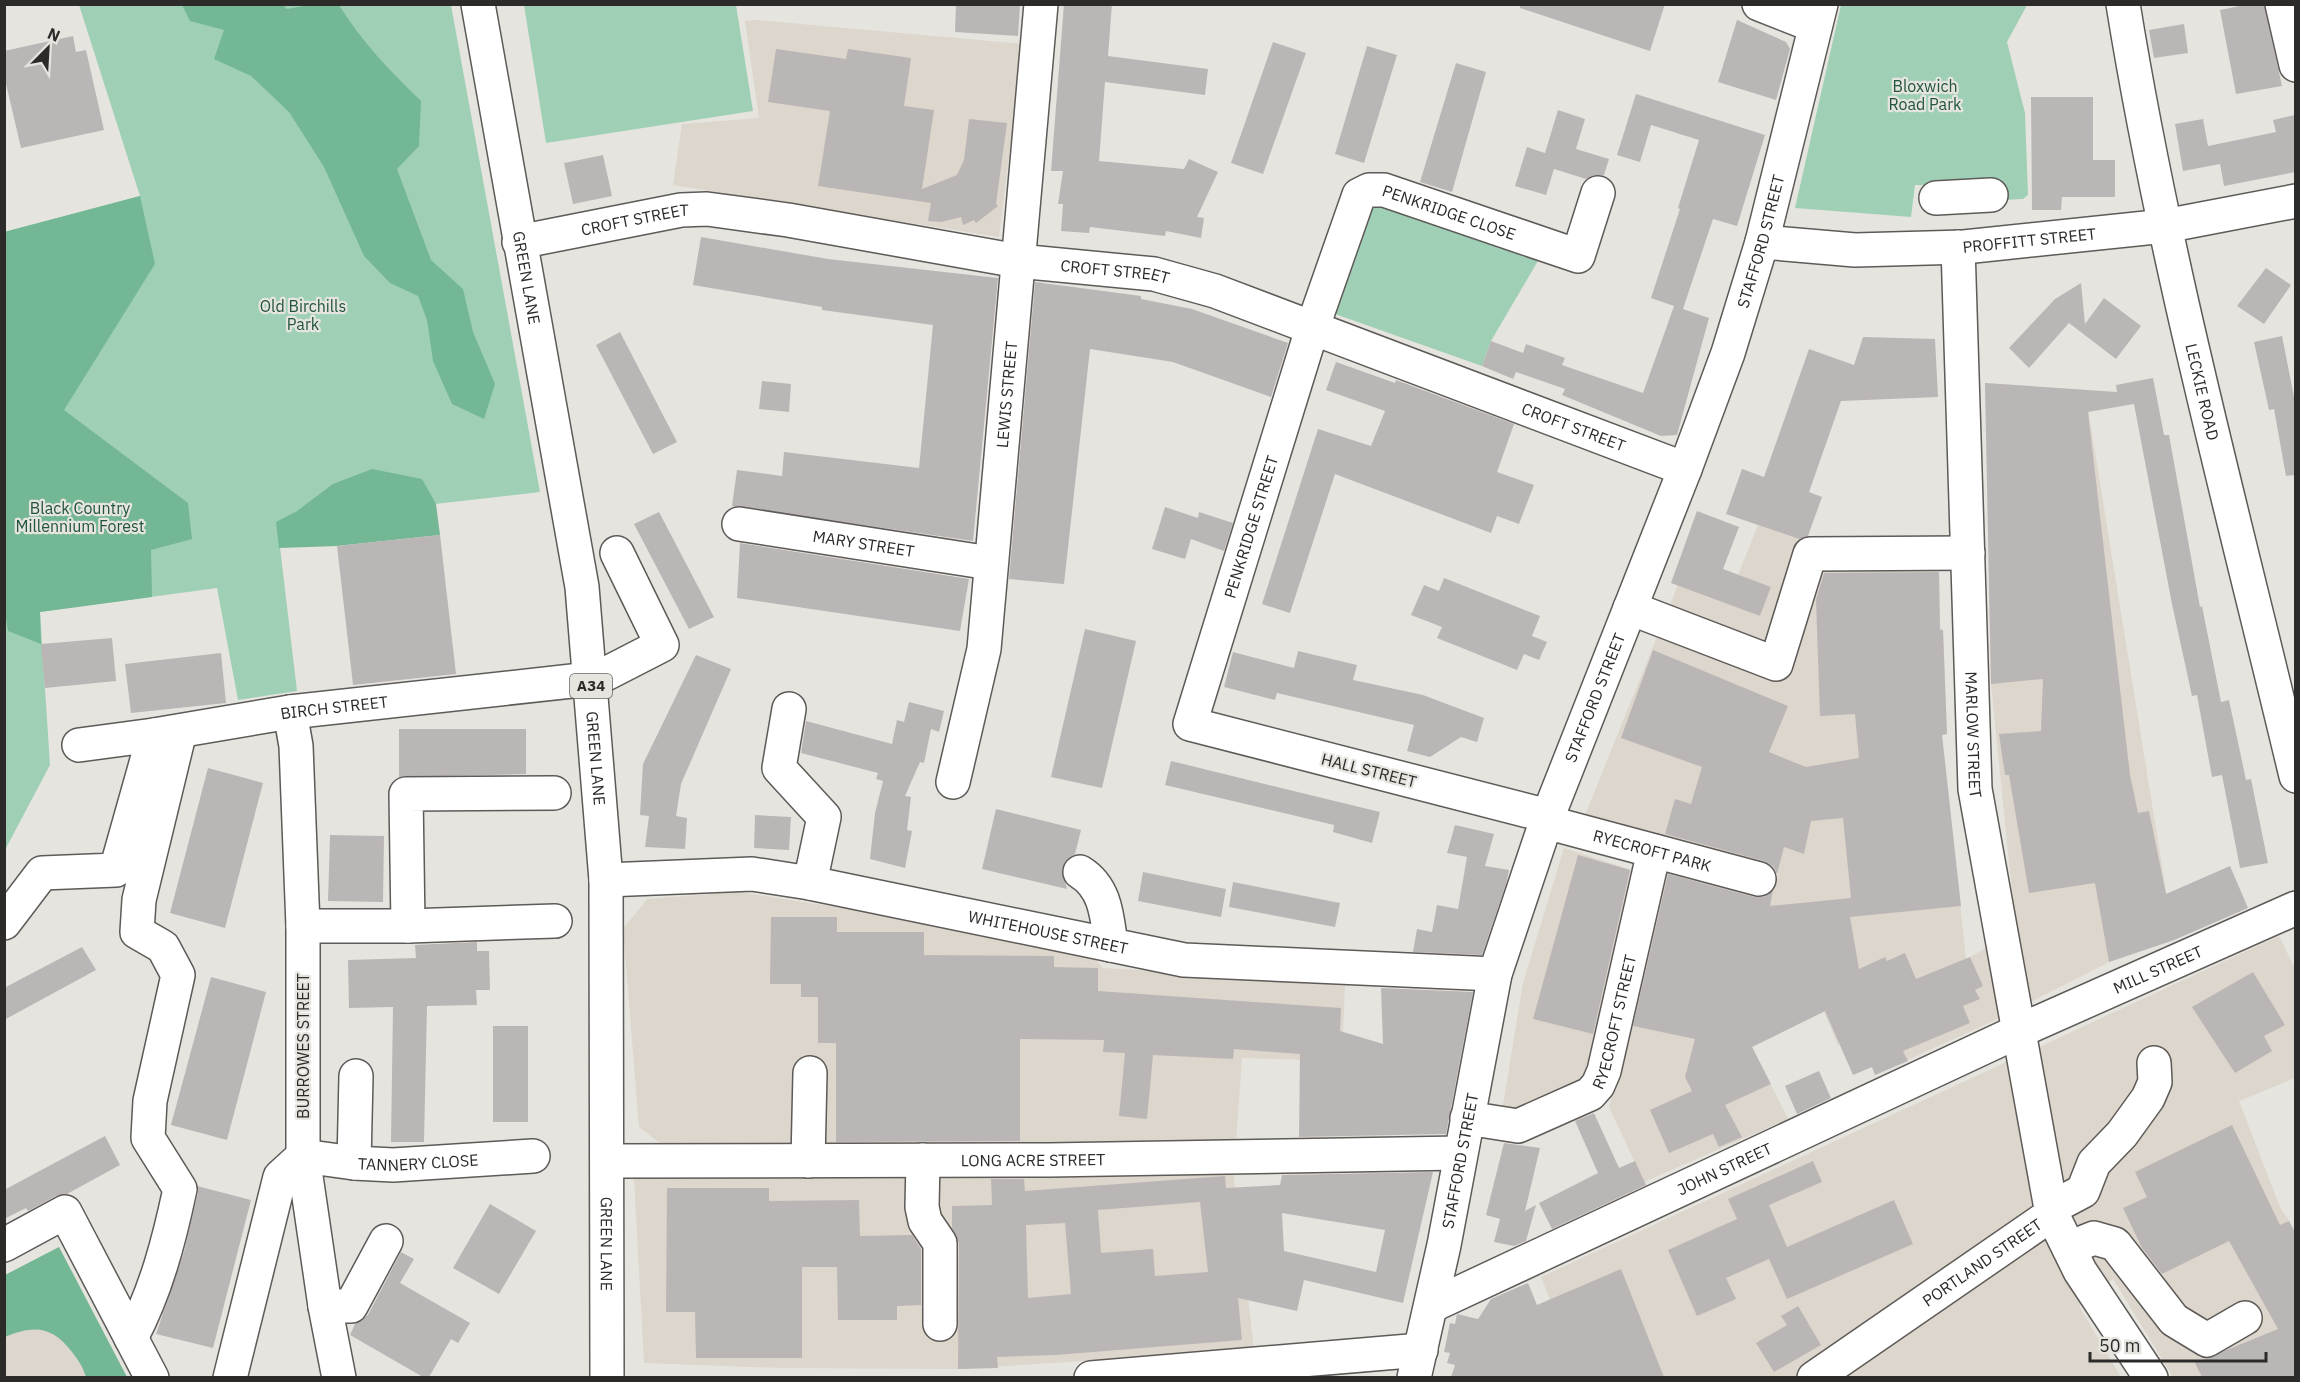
<svg xmlns="http://www.w3.org/2000/svg" width="2300" height="1382" font-family="'IBM Plex Sans',sans-serif">
	<style>
		.built { fill: #ddd6cc }
		.green { fill: #9fd0b6 }
		.forest { fill: #74b795 }
		.building { fill: #bbb6b6; fill-rule: evenodd }
		.lines { fill: none; stroke-linecap: round; stroke-linejoin: round }
		.minor-casing { stroke: #5d5a57; stroke-width: 36 }
		.major-casing { stroke: #5d5a57; stroke-width: 36 }
		.highway-casing { stroke: #5d5a57; stroke-width: 36 }
		.minor { stroke: #fff; stroke-width: 33 }
		.major { stroke: #fff; stroke-width: 33 }
		.highway { stroke: #fff; stroke-width: 33 }
		.labels { text-anchor: middle; stroke-width: 4.5; stroke-linejoin: round; paint-order: stroke }
		.shield { fill: #e6e4df; stroke: #646260; stroke-width: 1.5 }
		.shield-label { font-size: 15px; font-weight: bold; fill: #2c2b2a }
		.park-label { font-size: 16px; fill: #20543c; stroke: #e6e4df }
		.street-label { font-size: 16px; fill: #2c2b2a; stroke: #e6e4df }
	</style>
	<rect width="100%" height="100%" fill="#e6e4df"/>
	<g class="built">
		<polygon points="757,20 1023,44 999,237 673,185 682,124 759,118 745,21"/>
		<polygon points="1985,383 2085,390 2174,940 2109,962 1991,1022 1875,1075 1859,1036 1838,1045 1824,1012 1752,1047 1788,1119 1644,1182 1609,1107 1664,865 1771,894 1779,874 1583,820 1678,585 1760,616 1771,587 1738,575 1758,525 1806,542 1939,560 1940,627 1943,630 1947,734 1942,735 1966,959 2016,932 1991,684"/>
		<polygon points="1564,848 1635,871 1621,923 1586,1081 1513,1122 1502,1111 1523,983"/>
		<polygon points="739,892 944,924 1096,960 1103,968 1345,982 1342,1061 1242,1058 1236,1143 661,1144 639,1127 623,929 647,899"/>
		<polygon points="2279,936 2295,969 2295,1078 2239,1101 2280,1207 2295,1230 2295,1377 2173,1377 2113,1279 2079,1306 2121,1377 1562,1377 1577,1369 1541,1277"/>
		<polygon points="1233,1169 1254,1350 958,1369 781,1368 644,1363 634,1178"/>
		<polygon points="59,1247 127,1377 5,1378 5,1275"/>
	</g>
	<g class="green">
		<polygon points="79,5 451,5 540,492 277,522 297,691 238,700 217,588 40,612 50,765 5,850 5,232 140,196"/>
		<polygon points="524,5 736,5 753,111 546,143"/>
		<polygon points="1841,5 2027,5 2007,42 2025,113 2028,195 2023,199 2004,200 1995,187 1915,185 1911,217 1795,208"/>
		<polygon points="1377,194 1542,254 1491,341 1482,366 1335,314 1329,307"/>
	</g>
	<g class="forest">
		<path d="M283,5L287,9L309,5H339C362,42 390,71 421,101L419,146L397,169L431,260L463,289L473,332L495,384L484,419L452,404L433,361L427,320L418,296L390,283L364,256L324,167L289,112L251,76L214,59L224,30L190,21L182,5Z"/>
		<polygon points="140,196 155,264 64,410 188,503 192,539 151,550 152,597 40,612 41,644 8,631 5,612 4,232"/>
		<polygon points="372,469 422,479 436,504 440,535 337,546 279,548 276,522 297,511 333,484"/>
		<path d="M59,1247L127,1377H86C83,1367 79,1361 72,1352C52,1326 34,1325 5,1337V1275Z"/>
	</g>
	<g class="building">
		<polygon points="956,4 1020,4 1018,36 955,32"/>
		<polygon points="1064,4 1112,4 1108,56 1208,69 1205,95 1105,82 1099,161 1184,169 1189,159 1218,172 1197,217 1204,218 1201,238 1166,231 1165,236 1090,227 1089,233 1061,231 1063,204 1058,204 1063,171 1051,171"/>
		<polygon points="1520,4 1665,4 1650,51 1520,8"/>
		<polygon points="2250,4 2264,4 2282,86 2236,94 2220,10"/>
		<polygon points="1737,20 1786,42 1790,49 1776,100 1718,82"/>
		<polygon points="2184,24 2188,53 2154,58 2149,30"/>
		<polygon points="73,36 76,52 86,50 104,130 21,148 4,75 4,51"/>
		<polygon points="1273,42 1306,53 1263,174 1231,163"/>
		<polygon points="1367,46 1397,55 1364,163 1335,154"/>
		<polygon points="776,49 846,59 848,49 911,58 904,106 934,110 922,189 957,175 964,160 969,119 1007,123 996,204 998,206 976,223 974,220 963,225 961,217 941,222 928,221 931,203 818,186 830,111 768,102"/>
		<polygon points="1456,63 1486,72 1452,192 1420,182"/>
		<polygon points="1636,94 1765,135 1737,226 1713,219 1683,309 1709,318 1677,435 1661,436 1562,395 1565,389 1516,372 1513,379 1482,366 1491,341 1523,353 1526,344 1565,358 1562,365 1643,393 1674,306 1651,298 1680,209 1678,208 1699,140 1651,125 1640,162 1617,155"/>
		<polygon points="2031,97 2093,97 2093,160 2115,160 2115,197 2062,197 2061,210 2032,210"/>
		<polygon points="1558,110 1585,119 1576,149 1609,159 1604,175 1595,175 1586,179 1554,169 1546,195 1515,186 1527,147 1545,153"/>
		<polygon points="2295,115 2295,172 2224,186 2220,164 2183,171 2175,124 2203,119 2208,146 2276,132 2273,120"/>
		<polygon points="603,155 612,196 573,204 564,163"/>
		<polygon points="701,237 828,259 998,278 973,541 732,506 737,470 782,476 784,452 919,468 933,325 822,310 822,307 693,285"/>
		<polygon points="2266,268 2291,285 2264,324 2237,306"/>
		<polygon points="1035,282 1141,296 1141,299 1192,309 1288,343 1271,397 1173,362 1090,349 1064,584 1009,579"/>
		<polygon points="2081,283 2085,324 2104,298 2141,326 2116,359 2069,323 2029,368 2009,348 2055,299"/>
		<polygon points="620,332 677,442 653,454 596,345"/>
		<polygon points="2282,336 2295,402 2295,475 2286,476 2274,409 2269,410 2254,342"/>
		<polygon points="1863,337 1935,339 1938,397 1841,401 1809,492 1822,497 1808,536 1799,539 1726,514 1742,469 1764,477 1809,349 1854,365"/>
		<polygon points="1336,362 1395,383 1396,380 1514,424 1497,472 1534,485 1519,524 1497,516 1491,533 1335,474 1290,613 1262,604 1318,429 1371,446 1385,411 1326,390"/>
		<polygon points="2153,378 2164,435 2169,435 2200,607 2202,606 2221,702 2229,700 2246,780 2251,779 2268,863 2240,868 2222,775 2212,777 2197,695 2192,696 2172,604 2134,404 2088,412 2130,775 2138,813 2149,811 2166,894 2230,866 2248,908 2174,940 2109,962 2095,883 2029,893 2009,775 2005,775 1999,734 2041,731 2043,679 1991,684 1985,383 2117,392 2116,385"/>
		<polygon points="762,381 791,384 789,412 759,409"/>
		<polygon points="1165,507 1198,518 1199,512 1233,523 1224,551 1191,539 1185,559 1152,549"/>
		<polygon points="1697,511 1739,527 1723,569 1771,587 1760,616 1671,583"/>
		<polygon points="659,512 714,617 689,629 634,524"/>
		<polygon points="440,535 456,674 353,685 337,546"/>
		<polygon points="740,543 969,579 960,631 737,598"/>
		<polygon points="1939,572 1940,630 1943,630 1947,734 1942,735 1961,906 1850,917 1859,969 1885,957 1887,961 1905,953 1916,979 1970,957 1983,986 1975,990 1980,999 1963,1006 1970,1023 1903,1051 1908,1061 1875,1075 1872,1067 1853,1075 1825,1011 1752,1047 1771,1084 1725,1105 1742,1137 1719,1147 1713,1134 1669,1153 1650,1110 1692,1091 1685,1077 1695,1039 1633,1026 1668,874 1754,897 1764,897 1773,890 1770,906 1851,898 1843,818 1811,821 1804,854 1784,847 1777,874 1773,866 1764,861 1665,834 1675,799 1691,804 1702,767 1621,738 1653,650 1788,706 1769,752 1806,767 1859,758 1855,714 1820,716 1816,600 1824,573"/>
		<polygon points="1444,578 1540,616 1532,636 1547,642 1539,660 1524,654 1517,670 1437,638 1442,627 1411,615 1424,585 1439,591"/>
		<polygon points="1085,629 1136,641 1102,788 1051,777"/>
		<polygon points="112,638 116,681 45,688 41,644"/>
		<polygon points="1298,651 1357,665 1353,680 1423,695 1484,718 1477,742 1461,737 1430,757 1407,751 1414,725 1277,693 1275,700 1224,687 1233,652 1294,668"/>
		<polygon points="221,653 226,703 131,713 125,664"/>
		<polygon points="696,655 731,669 681,784 676,816 687,818 685,849 645,847 649,816 640,815 643,764"/>
		<polygon points="909,702 944,711 939,732 931,729 924,763 920,762 905,796 911,797 907,830 912,831 905,868 870,859 875,813 883,781 876,779 878,773 801,753 806,721 892,744 897,720 904,722"/>
		<polygon points="399,729 526,729 526,774 399,777"/>
		<polygon points="1171,761 1380,812 1372,843 1333,832 1334,825 1165,785"/>
		<polygon points="208,768 263,783 225,928 170,913"/>
		<polygon points="996,809 1081,830 1075,854 1066,860 1062,869 1067,889 982,869"/>
		<polygon points="755,815 791,817 789,850 754,848"/>
		<polygon points="1455,825 1494,834 1485,866 1509,870 1506,884 1482,955 1413,952 1417,929 1432,932 1437,905 1458,909 1467,857 1447,853"/>
		<polygon points="330,835 384,836 383,902 328,901"/>
		<polygon points="1578,855 1630,870 1593,1034 1533,1019"/>
		<polygon points="1143,872 1226,889 1221,917 1138,901"/>
		<polygon points="1233,882 1340,903 1335,927 1229,907"/>
		<polygon points="771,917 837,917 837,932 924,932 924,955 1054,956 1054,967 1098,968 1098,991 1341,1008 1340,1031 1383,1044 1381,988 1473,992 1446,1134 1299,1137 1300,1054 1234,1049 1233,1059 1153,1055 1147,1119 1119,1116 1125,1053 1103,1052 1104,1040 1020,1039 1020,1141 836,1142 836,1043 818,1043 818,997 801,997 801,984 770,984"/>
		<polygon points="477,942 477,951 489,951 490,990 476,990 477,1005 427,1006 424,1142 391,1142 393,1007 349,1008 348,960 416,958 415,945"/>
		<polygon points="82,947 96,970 4,1020 4,988"/>
		<polygon points="2253,972 2285,1025 2264,1036 2272,1051 2235,1073 2192,1007"/>
		<polygon points="211,977 266,992 227,1140 171,1125"/>
		<rect x="493" y="1026" width="35" height="96"/>
		<polygon points="1819,1071 1831,1098 1797,1114 1785,1086"/>
		<polygon points="1594,1113 1619,1168 1635,1161 1646,1185 1552,1229 1539,1203 1598,1173 1575,1121"/>
		<polygon points="2232,1125 2280,1225 2289,1221 2295,1233 2295,1377 2202,1377 2195,1363 2278,1329 2229,1241 2162,1274 2142,1248 2123,1208 2147,1197 2135,1172"/>
		<polygon points="105,1136 120,1165 67,1194 56,1196 28,1211 26,1208 4,1219 4,1190"/>
		<polygon points="1504,1143 1540,1148 1525,1211 1536,1205 1526,1241 1514,1246 1494,1242 1500,1219 1486,1215"/>
		<polygon points="1813,1161 1822,1182 1769,1205 1787,1247 1894,1200 1913,1244 1787,1299 1769,1259 1726,1278 1736,1299 1697,1316 1668,1250 1737,1219 1728,1199"/>
		<path d="M1433,1172L1403,1303L1304,1280L1297,1311L1238,1298L1242,1340L1056,1355L997,1357L998,1368L958,1369L959,1243L952,1228V1206L992,1205L991,1179H1024L1025,1191L1225,1176L1226,1188L1280,1185L1282,1175ZM1200,1202L1208,1272L1155,1276L1153,1249L1101,1253L1098,1210ZM1282,1213L1385,1230L1376,1272L1284,1251ZM1065,1223L1071,1294L1028,1298L1026,1225Z"/>
		<polygon points="197,1186 251,1200 213,1348 156,1334 184,1252 198,1193"/>
		<polygon points="667,1188 769,1188 769,1201 859,1200 860,1236 912,1235 921,1249 921,1305 897,1306 897,1320 838,1320 837,1267 802,1267 802,1358 696,1358 695,1312 666,1312"/>
		<polygon points="490,1204 536,1231 499,1294 453,1268"/>
		<polygon points="401,1252 414,1259 400,1283 470,1323 458,1343 451,1339 429,1377 423,1377 350,1335 355,1324 368,1315"/>
		<polygon points="1621,1269 1664,1377 1451,1377 1455,1365 1447,1363 1450,1353 1444,1352 1450,1323 1455,1324 1457,1314 1478,1319 1491,1299 1528,1283 1537,1305"/>
		<polygon points="1798,1306 1821,1345 1774,1372 1756,1343 1787,1325 1781,1316"/>
	</g>
	<g class="lines">
		<defs>
			<g id="minor">
				<polyline points="1759,4 1815,26"/>
				<path id="s1" d="M2123,4C2165,264 2235,520 2296,776"/>
				<polyline points="2282,4 2296,65"/>
				<polyline points="1936,198 1991,195"/>
				<path id="s2" d="M519,242L681,210L707,209L788,220L1018,261L1154,274L1215,291L1685,469"/>
				<path id="s3" d="M1762,242L1855,250L1964,247L2165,226L2296,201"/>
				<path id="s4" d="M1958,247L1975,789L2052,1214L2080,1271L2151,1378"/>
				<path id="s5" d="M739,524L990,563"/>
				<polyline points="1630,608 1776,664 1810,554 1968,553"/>
				<polyline points="590,682 662,645 617,553"/>
				<polyline points="789,709 779,768 824,817 810,883"/>
				<polyline points="290,712 296,746 303,926 303,1156 325,1306 339,1378"/>
				<path id="s6" d="M79,745L154,735L290,712L590,679"/>
				<path id="s7" d="M953,782L984,649L1041,4"/>
				<path id="s8" d="M1548,816L1190,724L1312,329L1359,195L1369,190H1384L1578,256L1598,193"/>
				<path id="s9" d="M1546,822L1759,879"/>
				<path d="M1080,872C1106,888 1107,917 1111,945"/>
				<path id="s10" d="M606,880L752,874L810,883L1184,960L1495,974"/>
				<polyline points="4,923 42,873 116,870 154,735"/>
				<polyline points="303,926 408,926 406,794 554,793"/>
				<polyline points="408,926 555,921"/>
				<path id="s11" d="M1467,1118L1518,1126L1590,1094L1598,1085L1604,1071L1654,851"/>
				<polyline points="923,1160 922,1207 925,1221 940,1243 940,1324"/>
				<path id="s12" d="M607,1161L1049,1160L1460,1153"/>
				<polyline points="808,1161 810,1073"/>
				<polyline points="354,1163 356,1076"/>
				<polyline points="2051,1208 2083,1191 2094,1163 2122,1134 2148,1098 2155,1082 2154,1063"/>
				<polyline points="4,1245 65,1212 152,1378"/>
				<polyline points="2069,1248 2094,1238 2115,1244 2174,1320 2207,1340 2245,1318"/>
				<polyline points="325,1306 351,1306 386,1241"/>
				<path id="s13" d="M1431,1306L2019,1031L2296,908"/>
				<path d="M131,1338C156,1291 169,1241 180,1189L148,1138L150,1101L178,975L163,947L137,932L139,900L180,731"/>
				<path id="s14" d="M230,1378L280,1177L303,1156L354,1163L393,1165L533,1156"/>
				<polyline points="1091,1378 1421,1350"/>
				<path id="s15" d="M1814,1378L2052,1214"/>
			</g>
			<g id="major">
				<path id="s16" d="M1414,1378L1444,1245L1495,974L1548,816L1685,469L1728,353L1762,242L1821,4"/>
			</g>
			<g id="highway">
				<path id="s17" d="M478,4L582,587L606,880L607,1378"/>
			</g>
		</defs>
		<use href="#minor" class="minor-casing"/>
		<use href="#major" class="major-casing"/>
		<use href="#highway" class="highway-casing"/>
		<use href="#minor" class="minor"/>
		<use href="#major" class="major"/>
		<use href="#highway" class="highway"/>
	</g>
	<g class="labels">
		<rect class="shield" x="570" y="674" width="42" height="24" rx="4.5"/>
		<g class="shield-label">
			<text x="591" y="691">A34</text>
		</g>
		<g class="park-label">
			<text x="1925" y="92">Bloxwich<tspan x="1925" dy="18">Road Park</tspan></text>
			<text x="303" y="312">Old Birchills<tspan x="303" dy="18">Park</tspan></text>
			<text x="80" y="514">Black Country<tspan x="80" dy="18">Millennium Forest</tspan></text>
		</g>
		<g class="street-label">
			<text dy="6" stroke="none"><textPath href="#s8" startOffset="1020">PENKRIDGE CLOSE</textPath></text>
			<text dy="6" stroke="none"><textPath href="#s2" startOffset="118">CROFT STREET</textPath></text>
			<text dy="6" stroke="none"><textPath href="#s16" startOffset="1192">STAFFORD STREET</textPath></text>
			<text dy="6" stroke="none"><textPath href="#s3" startOffset="268">PROFFITT STREET</textPath></text>
			<text dy="6" stroke="none"><textPath href="#s2" startOffset="604">CROFT STREET</textPath></text>
			<text dy="6" stroke="none"><textPath href="#s17" startOffset="278">GREEN LANE</textPath></text>
			<text dy="6" stroke="none"><textPath href="#s1" startOffset="396">LECKIE ROAD</textPath></text>
			<text dy="6" stroke="none"><textPath href="#s7" startOffset="392">LEWIS STREET</textPath></text>
			<text dy="6" stroke="none"><textPath href="#s2" startOffset="1090">CROFT STREET</textPath></text>
			<text dy="6" stroke="none"><textPath href="#s8" startOffset="576">PENKRIDGE STREET</textPath></text>
			<text dy="6" stroke="none"><textPath href="#s5" startOffset="126">MARY STREET</textPath></text>
			<text dy="6" stroke="none"><textPath href="#s16" startOffset="706">STAFFORD STREET</textPath></text>
			<text dy="6" stroke="none"><textPath href="#s6" startOffset="258">BIRCH STREET</textPath></text>
			<text dy="6" stroke="none"><textPath href="#s4" startOffset="488">MARLOW STREET</textPath></text>
			<text dy="6" stroke="none"><textPath href="#s17" startOffset="764">GREEN LANE</textPath></text>
			<text transform="translate(1369 770) rotate(14)" y="6">HALL STREET</text>
			<text dy="6" stroke="none"><textPath href="#s9" startOffset="110">RYECROFT PARK</textPath></text>
			<text dy="6" stroke="none"><textPath href="#s10" startOffset="448">WHITEHOUSE STREET</textPath></text>
			<text dy="6" stroke="none"><textPath href="#s13" startOffset="801">MILL STREET</textPath></text>
			<text dy="6" stroke="none"><textPath href="#s11" startOffset="208">RYECROFT STREET</textPath></text>
			<text transform="translate(303 1046) rotate(-90)" y="6">BURROWES STREET</text>
			<text dy="6" stroke="none"><textPath href="#s12" startOffset="426">LONG ACRE STREET</textPath></text>
			<text dy="6" stroke="none"><textPath href="#s14" startOffset="354">TANNERY CLOSE</textPath></text>
			<text dy="6" stroke="none"><textPath href="#s16" startOffset="222">STAFFORD STREET</textPath></text>
			<text dy="6" stroke="none"><textPath href="#s13" startOffset="324">JOHN STREET</textPath></text>
			<text dy="6" stroke="none"><textPath href="#s17" startOffset="1250">GREEN LANE</textPath></text>
			<text dy="6" stroke="none"><textPath href="#s15" startOffset="204">PORTLAND STREET</textPath></text>
		</g>
	</g>
	<rect width="2300" height="1382" fill="none" stroke="#2c2b2a" stroke-width="12"/>
	<g transform="translate(48 48) rotate(24)" stroke="#e6e4df" stroke-width="4.5" paint-order="stroke">
	<path d="M0-4.5L10 22L0 15L-10 22Z" fill="#2c2b2a"/>
	<text y="-9" font-size="16" font-weight="bold" text-anchor="middle" fill="#2c2b2a">N</text>
	</g>
	<path d="M2090 1352v9h176v-9" fill="none" stroke="#2c2b2a" stroke-width="3"/>
	<text x="2099" y="1352" font-size="18" fill="#2c2b2a" stroke="#e6e4df" stroke-width="4.5" paint-order="stroke">50 m</text>
</svg>
